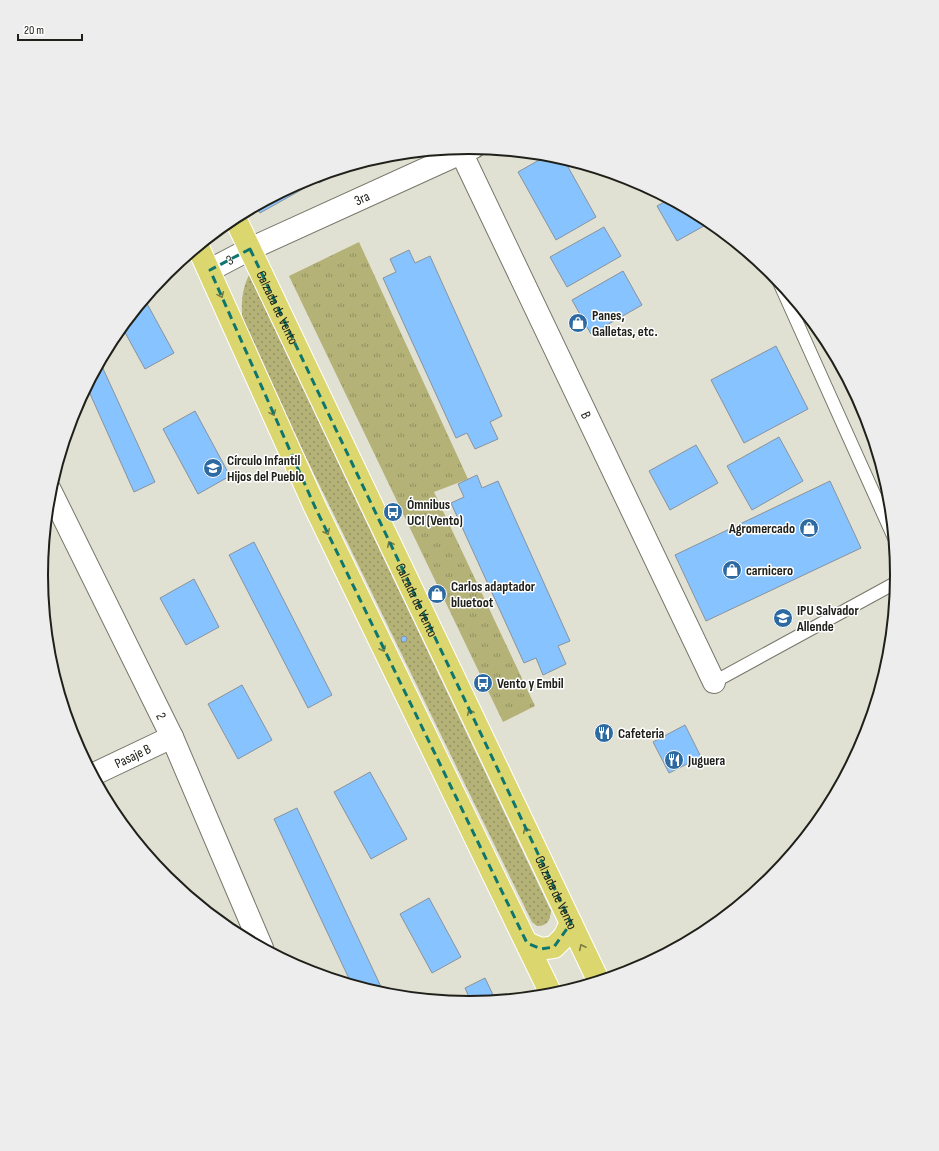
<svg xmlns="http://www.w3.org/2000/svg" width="939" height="1151" font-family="'Sofia Sans Condensed',sans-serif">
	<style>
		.grass { fill: url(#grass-dots) }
		.park { fill: url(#park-tufts) }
		.building { fill: #87c3ff; stroke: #88929d }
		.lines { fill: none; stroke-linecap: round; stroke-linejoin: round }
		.service-casing { stroke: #767669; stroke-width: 14 }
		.minor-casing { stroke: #767669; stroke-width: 24 }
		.tertiary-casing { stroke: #767669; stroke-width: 24 }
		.primary-casing { stroke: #fff; stroke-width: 24 }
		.service { stroke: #fff; stroke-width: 12 }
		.minor { stroke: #fff; stroke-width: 22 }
		.tertiary { stroke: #fff; stroke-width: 22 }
		.primary { stroke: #dbd76e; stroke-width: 22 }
		.oneway { stroke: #7e7c44 }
		.marked { fill: none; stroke: #0f766e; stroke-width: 3; stroke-dasharray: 8 5; stroke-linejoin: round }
		.labels { text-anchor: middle; stroke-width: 3; stroke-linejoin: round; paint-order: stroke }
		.street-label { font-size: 14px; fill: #20201a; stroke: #fff }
		.poi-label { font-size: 14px; font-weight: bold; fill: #20201a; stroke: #fff; text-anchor: start }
		.rim { fill: none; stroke: #20201a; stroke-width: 2 }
	</style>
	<defs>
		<pattern id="grass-dots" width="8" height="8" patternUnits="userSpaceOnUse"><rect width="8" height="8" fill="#b4b277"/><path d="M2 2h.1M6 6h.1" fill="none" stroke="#929061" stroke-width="1.8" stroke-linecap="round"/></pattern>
		<pattern id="park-tufts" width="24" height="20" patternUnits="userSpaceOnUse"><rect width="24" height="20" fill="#b4b277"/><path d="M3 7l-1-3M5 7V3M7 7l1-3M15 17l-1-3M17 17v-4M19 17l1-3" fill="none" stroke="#929061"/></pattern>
	</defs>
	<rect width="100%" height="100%" fill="#e1e1d3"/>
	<path class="grass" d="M249,275L551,911C550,921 547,926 537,926L532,922L244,330C241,311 240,293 249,275Z"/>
	<polygon class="park" points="359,242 468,479 434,492 535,706 503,722 289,276"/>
	<g class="building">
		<polygon points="548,155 563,158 596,217 556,240 518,172"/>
		<polygon points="348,167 319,183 315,177"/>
		<polygon points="307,179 310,185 260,213 256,206"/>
		<polygon points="670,199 708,219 711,222 677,241 657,206"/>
		<polygon points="604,227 621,256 567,287 550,257"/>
		<polygon points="409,250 415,263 430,256 502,416 490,422 498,439 475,449 467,433 456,438 383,278 396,272 390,259"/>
		<polygon points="623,271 642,305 591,334 572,300"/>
		<polygon points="145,300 174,353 145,369 122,327"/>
		<polygon points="776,346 808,409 744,443 711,380"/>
		<polygon points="100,362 155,482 134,492 87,387"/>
		<polygon points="195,411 230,476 198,494 163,429"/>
		<polygon points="779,437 803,481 752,510 727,466"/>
		<polygon points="696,445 718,483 670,510 649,471"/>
		<polygon points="477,475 482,488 498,481 570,641 558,646 566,664 543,675 536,658 524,663 451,503 464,497 458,484"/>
		<polygon points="830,481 861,548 706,621 675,555"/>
		<polygon points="254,542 332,695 308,708 229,555"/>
		<polygon points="194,579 219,627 186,645 160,598"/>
		<circle cx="404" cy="639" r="3"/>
		<polygon points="242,685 272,740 238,759 208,704"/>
		<polygon points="685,725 701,757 669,773 653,742"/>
		<polygon points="370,772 407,839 371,859 334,792"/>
		<polygon points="297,808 383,991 378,993 352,985 274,819"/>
		<polygon points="429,898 461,957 432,973 400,914"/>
		<polygon points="485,978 496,1001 472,1004 465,988"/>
	</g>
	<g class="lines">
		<defs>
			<g id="service">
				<polyline points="778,280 894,538"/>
				<polyline points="714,682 897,582"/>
			</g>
			<g id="minor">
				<path id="s1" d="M462,154L714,682"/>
				<path id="s2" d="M50,490L172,737L262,948"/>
				<path id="s3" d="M92,775L172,737"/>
			</g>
			<g id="tertiary">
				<path id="s4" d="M210,270L250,249L474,147"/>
			</g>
			<g id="primary">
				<path id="s5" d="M235,218L599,982"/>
				<polyline points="198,247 315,507 552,996"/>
				<polyline points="527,943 541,949 554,947 564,937 571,923"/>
			</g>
		</defs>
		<use href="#service" class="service-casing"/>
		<use href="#minor" class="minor-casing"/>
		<use href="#tertiary" class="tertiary-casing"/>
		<use href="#primary" class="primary-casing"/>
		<use href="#service" class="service"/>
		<use href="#minor" class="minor"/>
		<use href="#tertiary" class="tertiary"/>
		<use href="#primary" class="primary"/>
	</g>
	<defs><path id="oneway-chevron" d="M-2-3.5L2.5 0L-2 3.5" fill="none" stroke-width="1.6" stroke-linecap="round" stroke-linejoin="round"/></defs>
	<g class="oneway">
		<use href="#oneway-chevron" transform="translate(221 295) rotate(66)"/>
		<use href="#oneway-chevron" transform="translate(273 413) rotate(66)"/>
		<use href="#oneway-chevron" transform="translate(327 532) rotate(64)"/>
		<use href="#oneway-chevron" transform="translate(390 544) rotate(-115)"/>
		<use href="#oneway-chevron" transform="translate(383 649) rotate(64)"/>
		<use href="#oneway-chevron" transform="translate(470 712) rotate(-115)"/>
		<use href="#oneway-chevron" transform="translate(526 830) rotate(-115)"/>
		<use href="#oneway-chevron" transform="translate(582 947) rotate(-116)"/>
	</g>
	<path class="marked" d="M250,249L571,923L554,947L541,949L527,943L315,507L210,270Z"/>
	<defs>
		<symbol id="shop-disc" viewBox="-11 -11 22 22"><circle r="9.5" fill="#2d6aa2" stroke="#fff"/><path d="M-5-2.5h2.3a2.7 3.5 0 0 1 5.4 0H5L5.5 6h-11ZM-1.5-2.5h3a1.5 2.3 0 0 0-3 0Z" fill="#fff"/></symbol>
		<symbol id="school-disc" viewBox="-11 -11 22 22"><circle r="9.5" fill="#2d6aa2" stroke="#fff"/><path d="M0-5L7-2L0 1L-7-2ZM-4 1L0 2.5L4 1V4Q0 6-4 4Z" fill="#fff"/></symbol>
		<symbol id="bus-disc" viewBox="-11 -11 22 22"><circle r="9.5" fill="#2d6aa2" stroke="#fff"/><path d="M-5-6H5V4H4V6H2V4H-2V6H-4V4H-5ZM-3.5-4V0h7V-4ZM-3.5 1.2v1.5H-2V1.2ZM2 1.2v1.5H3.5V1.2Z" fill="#fff"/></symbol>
		<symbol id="restaurant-disc" viewBox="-11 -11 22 22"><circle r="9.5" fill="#2d6aa2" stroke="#fff"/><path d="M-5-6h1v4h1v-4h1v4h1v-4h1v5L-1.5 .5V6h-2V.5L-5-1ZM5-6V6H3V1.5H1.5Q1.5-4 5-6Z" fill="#fff"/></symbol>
	</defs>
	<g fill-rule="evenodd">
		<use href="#shop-disc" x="567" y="312" width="22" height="22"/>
		<use href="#school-disc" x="202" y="457" width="22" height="22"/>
		<use href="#bus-disc" x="382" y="501" width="22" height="22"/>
		<use href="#shop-disc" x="798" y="517" width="22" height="22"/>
		<use href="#shop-disc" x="721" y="559" width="22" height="22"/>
		<use href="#shop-disc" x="426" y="583" width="22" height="22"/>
		<use href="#school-disc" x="772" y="607" width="22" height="22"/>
		<use href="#bus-disc" x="472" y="672" width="22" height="22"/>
		<use href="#restaurant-disc" x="593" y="722" width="22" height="22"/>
		<use href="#restaurant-disc" x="663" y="749" width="22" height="22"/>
	</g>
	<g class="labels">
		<g class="street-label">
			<text dy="5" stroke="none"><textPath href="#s4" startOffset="168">3ra</textPath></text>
			<text dy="5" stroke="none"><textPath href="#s4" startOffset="22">3</textPath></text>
			<text dy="5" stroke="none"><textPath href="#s5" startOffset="99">Calzada de Vento</textPath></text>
			<text dy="5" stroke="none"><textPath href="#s1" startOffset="289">B</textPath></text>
			<text dy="5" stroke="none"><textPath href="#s5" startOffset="423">Calzada de Vento</textPath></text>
			<text dy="5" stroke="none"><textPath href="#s2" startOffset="252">2</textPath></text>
			<text dy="5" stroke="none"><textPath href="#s3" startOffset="45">Pasaje B</textPath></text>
			<text dy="5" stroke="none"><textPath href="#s5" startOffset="747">Calzada de Vento</textPath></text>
		</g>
		<g class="poi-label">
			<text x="592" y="320">Panes,<tspan x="592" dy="16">Galletas, etc.</tspan></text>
			<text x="227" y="465">Círculo Infantil<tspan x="227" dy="16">Hijos del Pueblo</tspan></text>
			<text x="407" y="509">Ómnibus<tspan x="407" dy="16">UCI (Vento)</tspan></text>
			<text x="795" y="533" text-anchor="end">Agromercado</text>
			<text x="746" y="575">carnicero</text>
			<text x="451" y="591">Carlos adaptador<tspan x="451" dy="16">bluetoot</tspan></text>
			<text x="797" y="615">IPU Salvador<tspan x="797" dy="16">Allende</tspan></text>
			<text x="497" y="688">Vento y Embil</text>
			<text x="618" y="738">Cafeteria</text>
			<text x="688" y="765">Juguera</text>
		</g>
	</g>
	<path d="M0 0H939V1151H0ZM48 575a421 421 0 1 1 842 0a421 421 0 1 1-842 0Z" fill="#ededed" fill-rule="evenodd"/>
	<path class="rim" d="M48 575a421 421 0 1 1 842 0a421 421 0 1 1-842 0Z"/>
	<path d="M18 34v6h64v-6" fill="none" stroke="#20201a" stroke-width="2"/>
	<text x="24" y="34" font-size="12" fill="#20201a" stroke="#ffffff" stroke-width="3" paint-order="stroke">20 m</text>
</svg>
